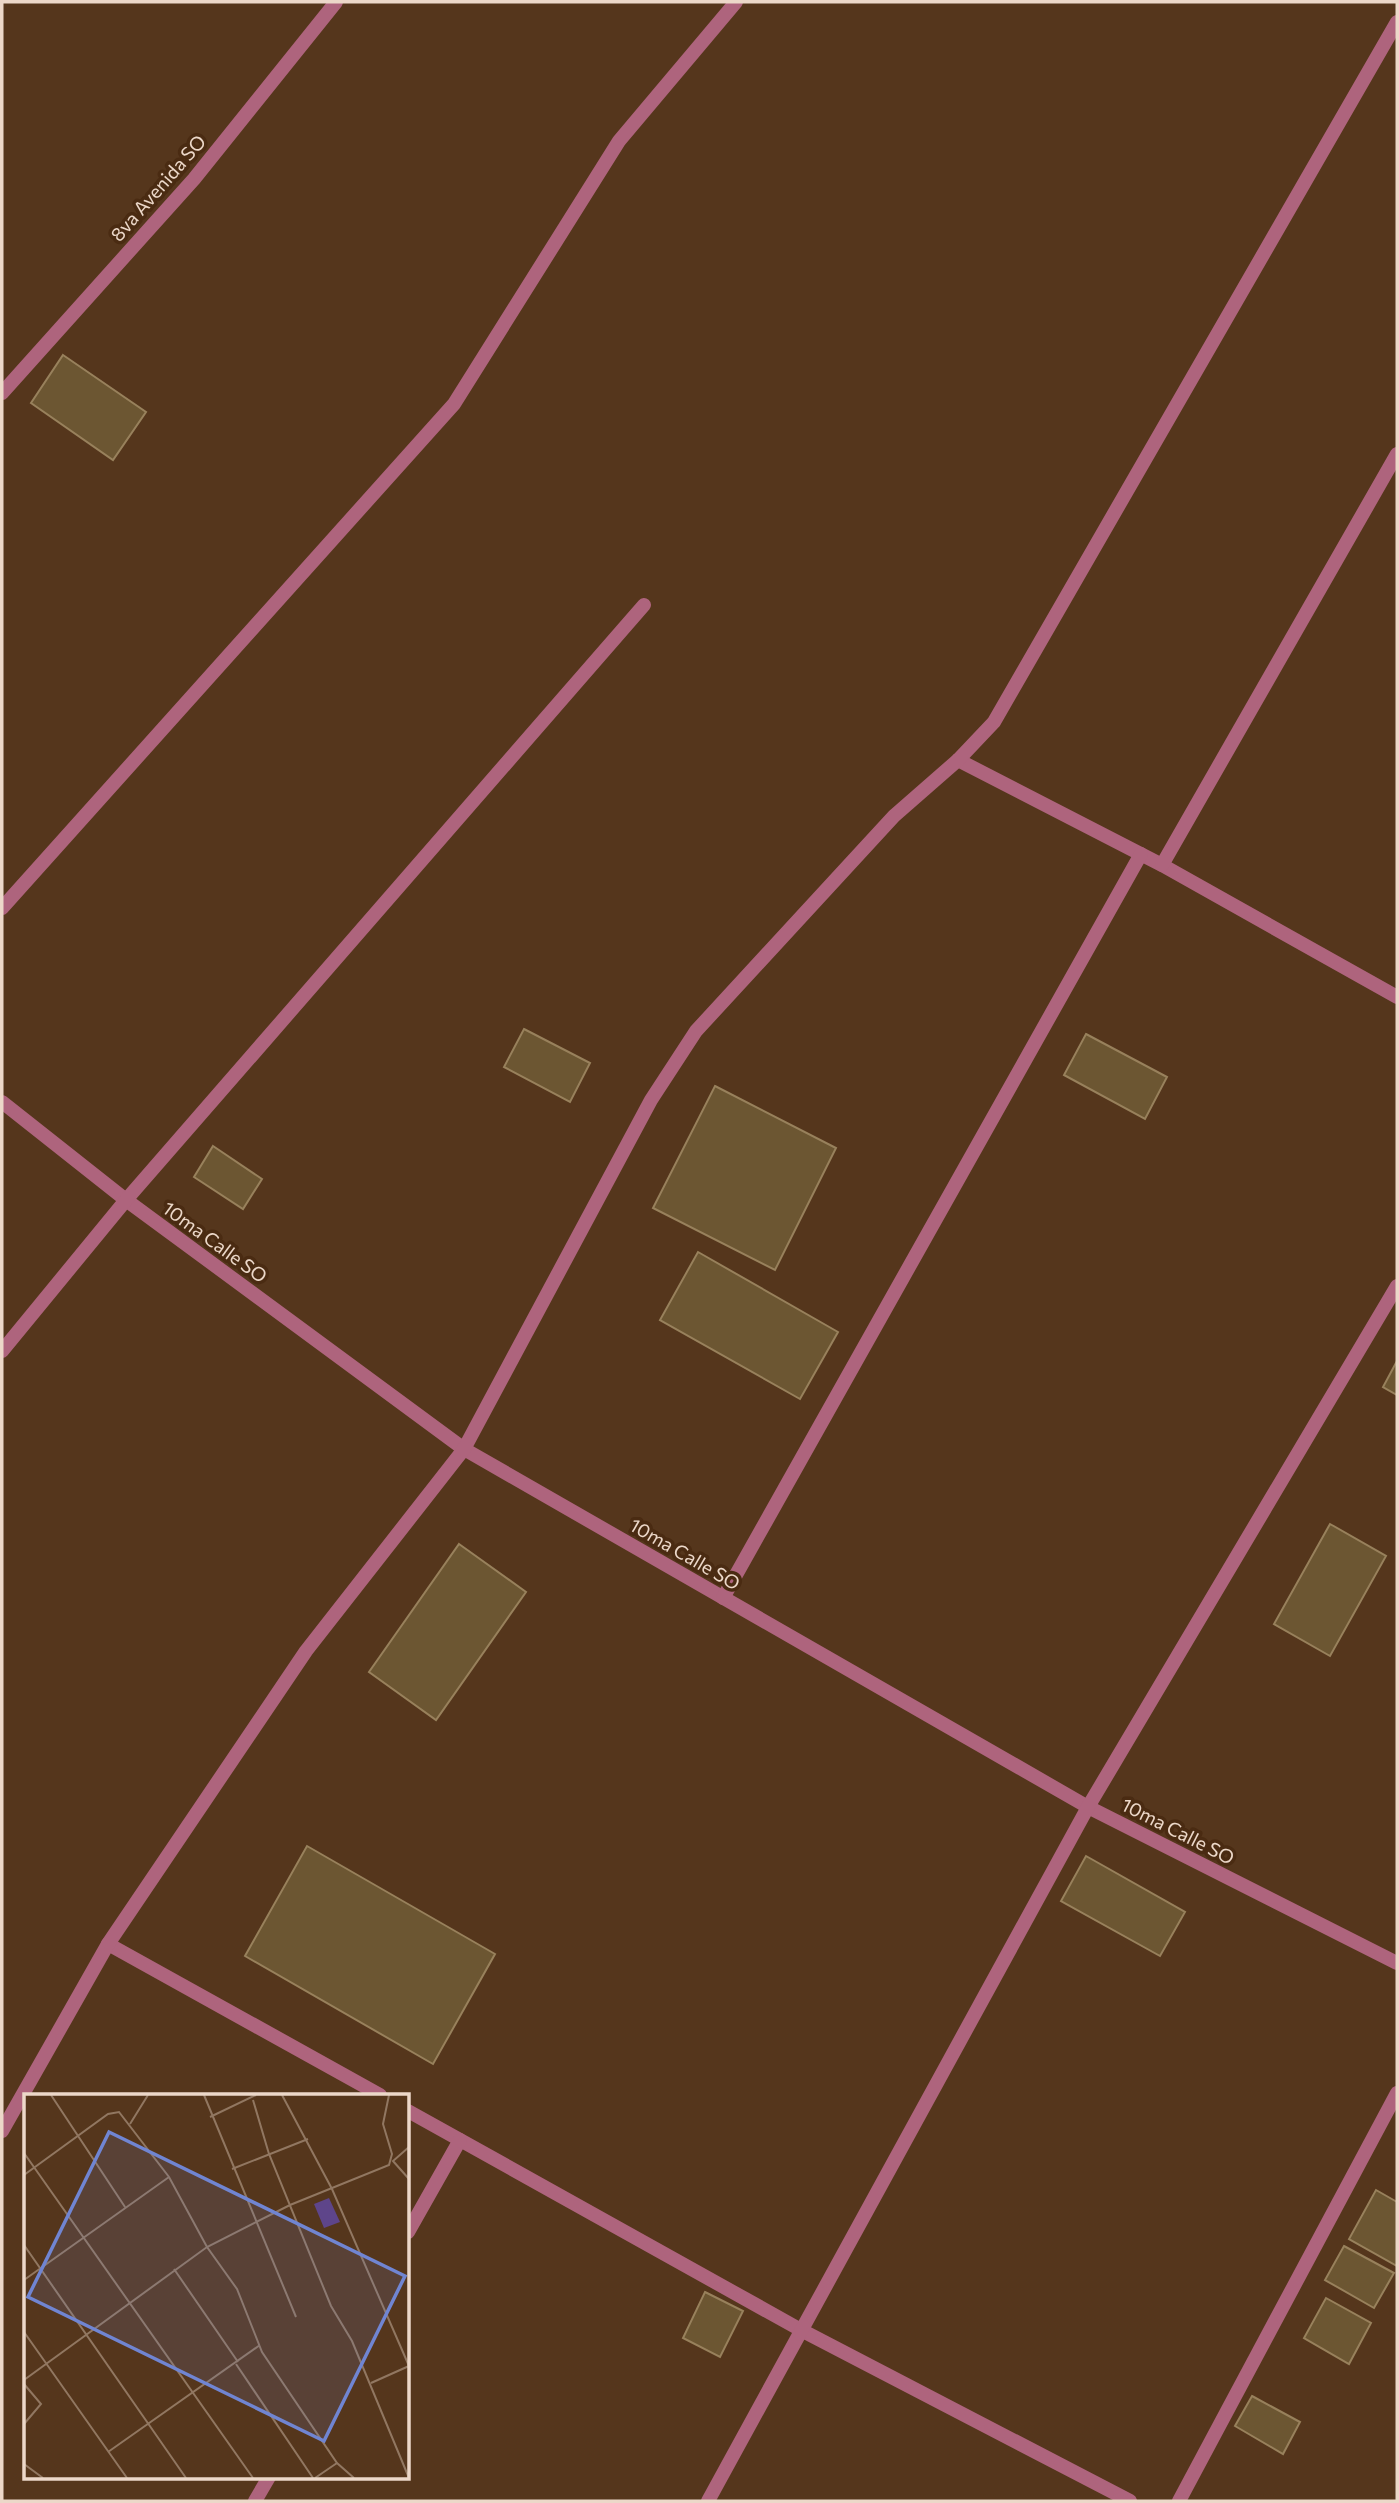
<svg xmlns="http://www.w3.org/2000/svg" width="1399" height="2503" font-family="Commissioner,sans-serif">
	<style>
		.building { fill: #6c5632; stroke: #98815c; stroke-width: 2 }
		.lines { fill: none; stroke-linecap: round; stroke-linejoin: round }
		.street { stroke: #ae647d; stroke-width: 14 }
		.labels { text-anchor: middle; stroke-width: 7; stroke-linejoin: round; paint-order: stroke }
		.street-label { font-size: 19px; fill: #ecd8c9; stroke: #4a2b12 }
		.inset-road { fill: none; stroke: #917761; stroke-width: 2 }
		.view { fill: #7085d2; fill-opacity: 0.15; stroke: #7085d2; stroke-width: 3.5 }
		.inset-edge { fill: none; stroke: #ecd8c9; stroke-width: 3.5 }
	</style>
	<rect width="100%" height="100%" fill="#55361c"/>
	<g class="building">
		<polygon points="63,355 146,412 113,460 31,403"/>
		<polygon points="524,1029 590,1063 570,1102 504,1067"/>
		<polygon points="1086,1034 1167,1077 1145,1119 1064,1075"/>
		<polygon points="715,1086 836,1148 775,1270 653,1208"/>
		<polygon points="213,1146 262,1179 243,1209 194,1177"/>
		<polygon points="698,1252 838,1332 800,1399 660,1320"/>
		<polygon points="1397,1361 1397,1395 1383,1387"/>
		<polygon points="1330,1524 1386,1556 1330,1656 1274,1624"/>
		<polygon points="459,1544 526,1592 436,1720 369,1672"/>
		<polygon points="307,1846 495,1954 433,2064 245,1956"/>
		<polygon points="1086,1856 1185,1912 1160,1956 1061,1901"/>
		<polygon points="1376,2190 1397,2202 1397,2266 1349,2239"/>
		<polygon points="1344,2246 1394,2273 1374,2308 1325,2280"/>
		<polygon points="705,2292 743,2311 720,2357 683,2338"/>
		<polygon points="1326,2298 1371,2323 1349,2364 1304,2338"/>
		<polygon points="1252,2396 1300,2422 1283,2454 1235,2426"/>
	</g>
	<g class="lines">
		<g class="street">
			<polyline points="2,393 194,179 336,2"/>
			<polyline points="958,760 1162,865 1397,997"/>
			<polyline points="1162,865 1397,454"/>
			<polyline points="2,908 454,404 619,141 736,2"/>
			<polyline points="2,1102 126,1200 464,1449 1088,1807 1397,1963"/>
			<polyline points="2,1351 126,1200 644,605"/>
			<polyline points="723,1598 1141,854"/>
			<polyline points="108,1944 380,2095"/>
			<polyline points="408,2111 801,2330 1130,2501"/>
			<polyline points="2,2131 108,1944 306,1651 464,1449 651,1100 696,1031 894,816 958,760 994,722 1397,22"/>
			<polyline points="408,2232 460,2140"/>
			<polyline points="255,2501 269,2477"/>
			<polyline points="708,2501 1088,1807 1397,1286"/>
			<polyline points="1179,2501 1397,2093"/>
		</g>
	</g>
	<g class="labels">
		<g class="street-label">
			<text transform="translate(158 188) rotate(-49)" y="7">8va Avenida SO</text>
			<text transform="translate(215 1242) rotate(36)" y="7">10ma Calle SO</text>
			<text transform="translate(685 1554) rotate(30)" y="7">10ma Calle SO</text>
			<text transform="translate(1178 1831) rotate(27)" y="7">10ma Calle SO</text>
		</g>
	</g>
	<g transform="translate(24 2094)">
		<rect width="385" height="385" fill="#55361c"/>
		<path d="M305,104L316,128L300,134L290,110Z" fill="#5e458a"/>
		<path class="inset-road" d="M27,1L101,113M180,1L272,223M258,1L308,95L385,272M229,6L245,60L307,212L328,247L385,384M186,23L232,1M106,30L124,1M385,53L369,67L385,85M0,59L229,384M208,75L284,45M0,81L84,20L95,18L145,83L183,153L213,195L238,258L313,369L330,384M0,151L162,384M150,175L214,268M0,186L145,83M0,238L103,384M212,270L289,384M0,286L183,153L266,111L365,71L368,60L359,30L365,1M347,289L385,272M0,290L17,310L0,330M84,358L236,251M0,370L19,384M291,384L313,369"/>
		<path class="view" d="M85,38L381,182L300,347L4,203Z"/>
		<rect width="385" height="385" class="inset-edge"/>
	</g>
	<rect width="1399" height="2503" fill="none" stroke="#ecd8c9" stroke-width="7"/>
</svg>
